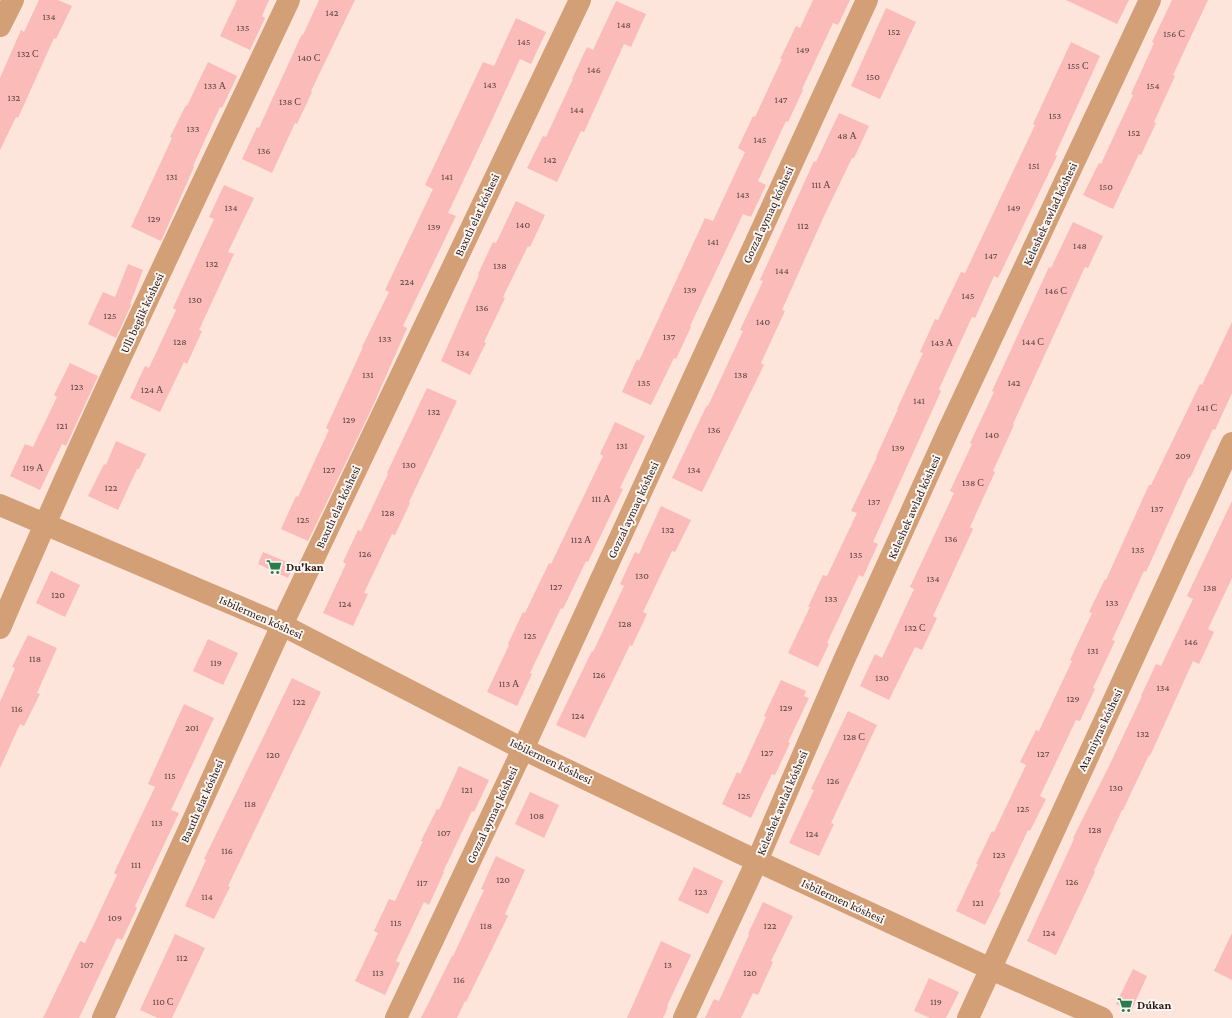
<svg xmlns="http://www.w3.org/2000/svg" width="1232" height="1018" font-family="'Crimson Pro',serif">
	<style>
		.building { fill: #fabbb9 }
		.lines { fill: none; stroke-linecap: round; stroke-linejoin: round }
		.minor { stroke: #d29f76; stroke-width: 22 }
		.labels { text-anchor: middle; stroke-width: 4; stroke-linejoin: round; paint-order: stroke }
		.number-label { font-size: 10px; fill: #5d433e }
		.street-label { font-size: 12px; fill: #291b15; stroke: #fef6f3 }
		.poi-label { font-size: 12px; font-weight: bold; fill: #291b15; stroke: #fef6f3; text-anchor: start }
	</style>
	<rect width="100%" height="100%" fill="#fde5db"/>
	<g class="building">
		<polygon points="39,0 58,0 72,6 56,39 54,38 18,118 16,117 0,150 0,78 21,30 24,32"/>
		<polygon points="237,0 269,0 262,16 265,18 250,50 220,36"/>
		<polygon points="319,0 355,0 311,91 312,92 297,124 295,123 272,173 242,159 257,127 259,128 302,34 303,35"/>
		<polygon points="813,0 850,0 838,25 833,23 802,89 803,90 788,122 786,121 758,181 766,185 751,217 743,214 690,326 691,327 676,359 674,358 651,405 622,392 637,359 639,361 705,218 713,221 745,152 738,148 753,116 755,117 782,59 780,59 796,26 800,28"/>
		<polygon points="1066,0 1129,0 1117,24"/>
		<polygon points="1172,0 1208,0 1173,75 1175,76 1154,122 1156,123 1141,155 1139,154 1113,209 1083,195 1099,163 1101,164 1133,95 1131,94 1154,43 1152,42"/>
		<polygon points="616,1 646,14 631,47 624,44 584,132 581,131 557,182 527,168 543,136 546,137 573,79 572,79 587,47 593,50"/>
		<polygon points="886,8 916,22 880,99 851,86"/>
		<polygon points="516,18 546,32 531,64 520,59 491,122 448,213 456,216 403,326 407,328 371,410 308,541 281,529 296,496 298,497 329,430 326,428 363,347 362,347 389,292 385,290 433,189 425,185 483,62 494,66"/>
		<polygon points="1071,42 1100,56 1055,155 1057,156 998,278 994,276 975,318 972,317 939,389 941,391 873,542 878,544 863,577 859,575 827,643 829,644 818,667 788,653 810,607 808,607 823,575 827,576 857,513 851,511 877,457 876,457 898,409 897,409 923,353 920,352 935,319 938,320 961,272 965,273 1035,125 1033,124"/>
		<polygon points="208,62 237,76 222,108 220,107 193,166 194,167 161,241 131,227 172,138 170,137 186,105 187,106"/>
		<polygon points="839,113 869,126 854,158 852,158 824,216 782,310 785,311 761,363 764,365 702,492 672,478 707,405 708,406 743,331 740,330 763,281 760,280 814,161 816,162"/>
		<polygon points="224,185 254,198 228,252 234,254 199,330 202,331 187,364 184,362 160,412 130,398 145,366 149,368 176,310 173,308 214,219 209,217"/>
		<polygon points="516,201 545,215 530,247 528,246 503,297 505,298 484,342 486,343 470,375 441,361 479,275 478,274 493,242 496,243"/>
		<polygon points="1073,222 1103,236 1088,268 1085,267 1013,424 1014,425 993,471 995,472 970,527 973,529 933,616 937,618 922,650 915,647 889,700 860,686 875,654 882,658 914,589 910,587 954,493 950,491 972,444 970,443 994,392 992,391 1049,267 1051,268"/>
		<polygon points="128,264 143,270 130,304 131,305 116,338 88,324 103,292 115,297"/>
		<polygon points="1232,322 1232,393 1215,430 1213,429 1190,478 1189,477 1146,572 1144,571 1112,640 1115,641 1093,688 1095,689 1080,721 1076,720 1040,796 1046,799 1030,831 1028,830 999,892 1001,893 985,925 956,911 978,864 976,864 992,831 994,832 1026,765 1020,762 1036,730 1039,731 1072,661 1070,660 1092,613 1089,612 1105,579 1106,580 1149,485 1151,485 1200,384 1202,385"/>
		<polygon points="70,363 98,376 66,446 62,444 40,490 10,476 25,444 33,447 57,397 54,395"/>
		<polygon points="427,388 457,401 409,502 410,503 395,535 392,534 364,593 368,594 353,626 323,613 346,564 343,562 358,530 361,531 388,474 387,473"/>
		<polygon points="615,422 645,436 620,488 623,489 588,562 586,561 563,609 561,608 530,673 532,674 517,706 487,692 509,645 508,644 523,612 525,613 549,563 551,564 603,456 600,454"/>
		<polygon points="116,441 146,454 139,469 137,469 118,510 88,496 104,464 106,465"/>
		<polygon points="1232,501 1232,578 1208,629 1214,632 1199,664 1193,661 1150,756 1149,755 1123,810 1122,810 1094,871 1095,872 1056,955 1027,941 1074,839 1073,838 1110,764 1142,696 1141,696 1156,664 1161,666 1193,599 1187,596"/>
		<polygon points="661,506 691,520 675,552 672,551 643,612 647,614 632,646 630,645 585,738 556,725 592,651 593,652 624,586 620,584 635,552 639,554"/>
		<polygon points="263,552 294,565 288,578 258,564"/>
		<polygon points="51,571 80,585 65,617 36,603"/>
		<polygon points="28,635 57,648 37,693 40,694 24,726 20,724 0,768 0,702 15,668 12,667"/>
		<polygon points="208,639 238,653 223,685 193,671"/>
		<polygon points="292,678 321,692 228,886 230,887 214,919 185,906 206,860 204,859"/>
		<polygon points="781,680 806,691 804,696 809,698 788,742 790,743 775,775 772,774 751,818 722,804 737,772 740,774 766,717 764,716"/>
		<polygon points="184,704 214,718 171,810 179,813 135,906 137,908 122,940 117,938 79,1018 43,1018 80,941 85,943 117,875 114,873 155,787 148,784"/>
		<polygon points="848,711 877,725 831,823 834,824 819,856 789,843 814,790 811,789"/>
		<polygon points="459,766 489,780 474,812 472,811 443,872 444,872 429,905 424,902 396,961 400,963 385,995 355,981 378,933 374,931 389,899 395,901 423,841 421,841 437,809 439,810"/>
		<polygon points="530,792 559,805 544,838 515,824"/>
		<polygon points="496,856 525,870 505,914 508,916 466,1002 465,1001 457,1018 421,1018 452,956 453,956 484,890 481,889"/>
		<polygon points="694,867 723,881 708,914 678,900"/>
		<polygon points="763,902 793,916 771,961 773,962 758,995 753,993 741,1018 705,1018 714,999 719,1001 749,935 748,934"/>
		<polygon points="1232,933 1232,980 1214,971"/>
		<polygon points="175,934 205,948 172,1018 158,1018 140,1010"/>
		<polygon points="661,941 691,955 667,1006 668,1007 663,1018 627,1018"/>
		<polygon points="1133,969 1147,976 1131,1011 1116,1004"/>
		<polygon points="929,978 959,992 946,1018 930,1018 914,1011"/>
	</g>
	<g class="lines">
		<g class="minor">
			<polyline points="0,26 13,0"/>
			<polyline points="0,505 282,625 523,749 757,861 991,969 1102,1018"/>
			<path d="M0,628C90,416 191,208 289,0"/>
			<polyline points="103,1018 282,625 580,0"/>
			<polyline points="396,1018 523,749 867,0"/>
			<polyline points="684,1018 757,861 844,660 948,431 1150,0"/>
			<polyline points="968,1018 1232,443"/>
		</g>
	</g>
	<defs>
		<symbol id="supermarket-bare" viewBox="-9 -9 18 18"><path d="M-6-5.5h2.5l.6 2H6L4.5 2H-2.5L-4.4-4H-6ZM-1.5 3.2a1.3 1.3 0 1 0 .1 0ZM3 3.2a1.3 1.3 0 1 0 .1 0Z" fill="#2b7c4d" stroke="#fef6f3" stroke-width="2.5" paint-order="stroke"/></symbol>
	</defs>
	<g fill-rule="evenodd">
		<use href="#supermarket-bare" x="263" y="556" width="22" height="22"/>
		<use href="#supermarket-bare" x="1114" y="994" width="22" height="22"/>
	</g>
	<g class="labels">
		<g class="number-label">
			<text x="332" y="16">142</text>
			<text x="49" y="20">134</text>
			<text x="624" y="28">148</text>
			<text x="243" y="31">135</text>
			<text x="894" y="35">152</text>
			<text x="1174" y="37">156 С</text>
			<text x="524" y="45">145</text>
			<text x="803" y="53">149</text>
			<text x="28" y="57">132 С</text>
			<text x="309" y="61">140 С</text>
			<text x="1078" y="69">155 С</text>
			<text x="594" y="73">146</text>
			<text x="873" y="80">150</text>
			<text x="490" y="88">143</text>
			<text x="215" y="89">133 А</text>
			<text x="1153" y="89">154</text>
			<text x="14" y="101">132</text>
			<text x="781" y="103">147</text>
			<text x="290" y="105">138 С</text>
			<text x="577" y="113">144</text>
			<text x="1055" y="119">153</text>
			<text x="193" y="132">133</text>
			<text x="1134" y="136">152</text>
			<text x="847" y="139">48 А</text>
			<text x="760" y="143">145</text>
			<text x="264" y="154">136</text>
			<text x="550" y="163">142</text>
			<text x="1034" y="169">151</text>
			<text x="172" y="180">131</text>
			<text x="447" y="180">141</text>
			<text x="821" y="188">111 А</text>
			<text x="1106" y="190">150</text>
			<text x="743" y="198">143</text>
			<text x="231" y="211">134</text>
			<text x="1014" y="211">149</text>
			<text x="154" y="222">129</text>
			<text x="523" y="228">140</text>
			<text x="803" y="229">112</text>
			<text x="434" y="230">139</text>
			<text x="713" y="245">141</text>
			<text x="1080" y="249">148</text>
			<text x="991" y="259">147</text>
			<text x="212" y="267">132</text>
			<text x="500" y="269">138</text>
			<text x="782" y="274">144</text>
			<text x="407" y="285">224</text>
			<text x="690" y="293">139</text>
			<text x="1056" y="294">146 С</text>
			<text x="968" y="299">145</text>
			<text x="195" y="303">130</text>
			<text x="482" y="311">136</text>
			<text x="110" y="319">125</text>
			<text x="763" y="325">140</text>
			<text x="669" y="340">137</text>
			<text x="385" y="342">133</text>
			<text x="180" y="345">128</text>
			<text x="1033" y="345">144 С</text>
			<text x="942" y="346">143 А</text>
			<text x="463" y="356">134</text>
			<text x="368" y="378">131</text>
			<text x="741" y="378">138</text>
			<text x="644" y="386">135</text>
			<text x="1014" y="386">142</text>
			<text x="77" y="390">123</text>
			<text x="152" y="393">124 А</text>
			<text x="919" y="404">141</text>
			<text x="1207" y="411">141 С</text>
			<text x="434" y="415">132</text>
			<text x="349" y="423">129</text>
			<text x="62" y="429">121</text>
			<text x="714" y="433">136</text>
			<text x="992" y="438">140</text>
			<text x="622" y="449">131</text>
			<text x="898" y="451">139</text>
			<text x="1183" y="459">209</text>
			<text x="409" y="468">130</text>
			<text x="33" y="471">119 А</text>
			<text x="329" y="473">127</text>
			<text x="694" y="473">134</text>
			<text x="973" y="486">138 С</text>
			<text x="111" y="491">122</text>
			<text x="601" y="502">111 А</text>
			<text x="874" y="505">137</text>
			<text x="1157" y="512">137</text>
			<text x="388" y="516">128</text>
			<text x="303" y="523">125</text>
			<text x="668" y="533">132</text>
			<text x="951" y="542">136</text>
			<text x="581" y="543">112 А</text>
			<text x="1138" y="553">135</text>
			<text x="365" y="557">126</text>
			<text x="856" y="558">135</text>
			<text x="642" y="579">130</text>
			<text x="933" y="582">134</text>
			<text x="556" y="590">127</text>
			<text x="1210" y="591">138</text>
			<text x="58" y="598">120</text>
			<text x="831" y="602">133</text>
			<text x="1112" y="606">133</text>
			<text x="345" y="607">124</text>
			<text x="625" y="627">128</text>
			<text x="915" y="631">132 С</text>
			<text x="530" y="639">125</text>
			<text x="1191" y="645">146</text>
			<text x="1093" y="654">131</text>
			<text x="35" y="662">118</text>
			<text x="216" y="666">119</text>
			<text x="599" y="678">126</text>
			<text x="882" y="681">130</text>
			<text x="509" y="687">113 А</text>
			<text x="1163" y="691">134</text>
			<text x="1073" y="702">129</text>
			<text x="299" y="705">122</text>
			<text x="786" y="711">129</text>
			<text x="17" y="712">116</text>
			<text x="578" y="719">124</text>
			<text x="192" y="731">201</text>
			<text x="1143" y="737">132</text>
			<text x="854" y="740">128 С</text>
			<text x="767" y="756">127</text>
			<text x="1043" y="757">127</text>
			<text x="273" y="758">120</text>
			<text x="170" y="779">115</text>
			<text x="833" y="784">126</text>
			<text x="1116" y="791">130</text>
			<text x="467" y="793">121</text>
			<text x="744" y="799">125</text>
			<text x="250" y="807">118</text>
			<text x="1023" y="812">125</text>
			<text x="537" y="819">108</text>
			<text x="157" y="826">113</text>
			<text x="1095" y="833">128</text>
			<text x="444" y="836">107</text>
			<text x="812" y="837">124</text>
			<text x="227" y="854">116</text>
			<text x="999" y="858">123</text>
			<text x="136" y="868">111</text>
			<text x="503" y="883">120</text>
			<text x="1072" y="885">126</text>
			<text x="422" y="886">117</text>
			<text x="701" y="895">123</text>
			<text x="207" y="900">114</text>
			<text x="978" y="906">121</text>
			<text x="115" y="921">109</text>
			<text x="396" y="926">115</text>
			<text x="486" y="929">118</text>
			<text x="770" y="929">122</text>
			<text x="1049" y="936">124</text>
			<text x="182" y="961">112</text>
			<text x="87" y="968">107</text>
			<text x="668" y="968">13</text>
			<text x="378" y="976">113</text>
			<text x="750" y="976">120</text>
			<text x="459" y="983">116</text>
			<text x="163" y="1005">110 С</text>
			<text x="936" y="1005">119</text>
		</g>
		<g class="street-label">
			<text transform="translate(1050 214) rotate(-65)" y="4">Keleshek awlad kóshesi</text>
			<text transform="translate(477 215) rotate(-65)" y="4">Baxıtlı elat kóshesi</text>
			<text transform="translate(768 215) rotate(-65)" y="4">Gozzal aymaq kóshesi</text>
			<text transform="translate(142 313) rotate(-65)" y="4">Ullı beglik kóshesi</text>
			<text transform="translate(338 507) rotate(-65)" y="4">Baxıtlı elat kóshesi</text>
			<text transform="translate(914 507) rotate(-66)" y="4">Keleshek awlad kóshesi</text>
			<text transform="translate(633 510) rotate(-65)" y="4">Gozzal aymaq kóshesi</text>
			<text transform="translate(261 617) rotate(24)" y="4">Isbilermen kóshesi</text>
			<text transform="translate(1100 730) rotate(-65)" y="4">Ata miyras kóshesi</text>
			<text transform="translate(551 761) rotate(26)" y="4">Isbilermen kóshesi</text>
			<text transform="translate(202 801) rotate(-66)" y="4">Baxıtlı elat kóshesi</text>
			<text transform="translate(782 803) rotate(-67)" y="4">Keleshek awlad kóshesi</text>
			<text transform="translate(492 815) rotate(-65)" y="4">Gozzal aymaq kóshesi</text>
			<text transform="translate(843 901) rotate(25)" y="4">Isbilermen kóshesi</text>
		</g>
		<g class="poi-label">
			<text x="286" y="571">Du'kan</text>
			<text x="1137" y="1009">Dúkan</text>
		</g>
	</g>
</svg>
